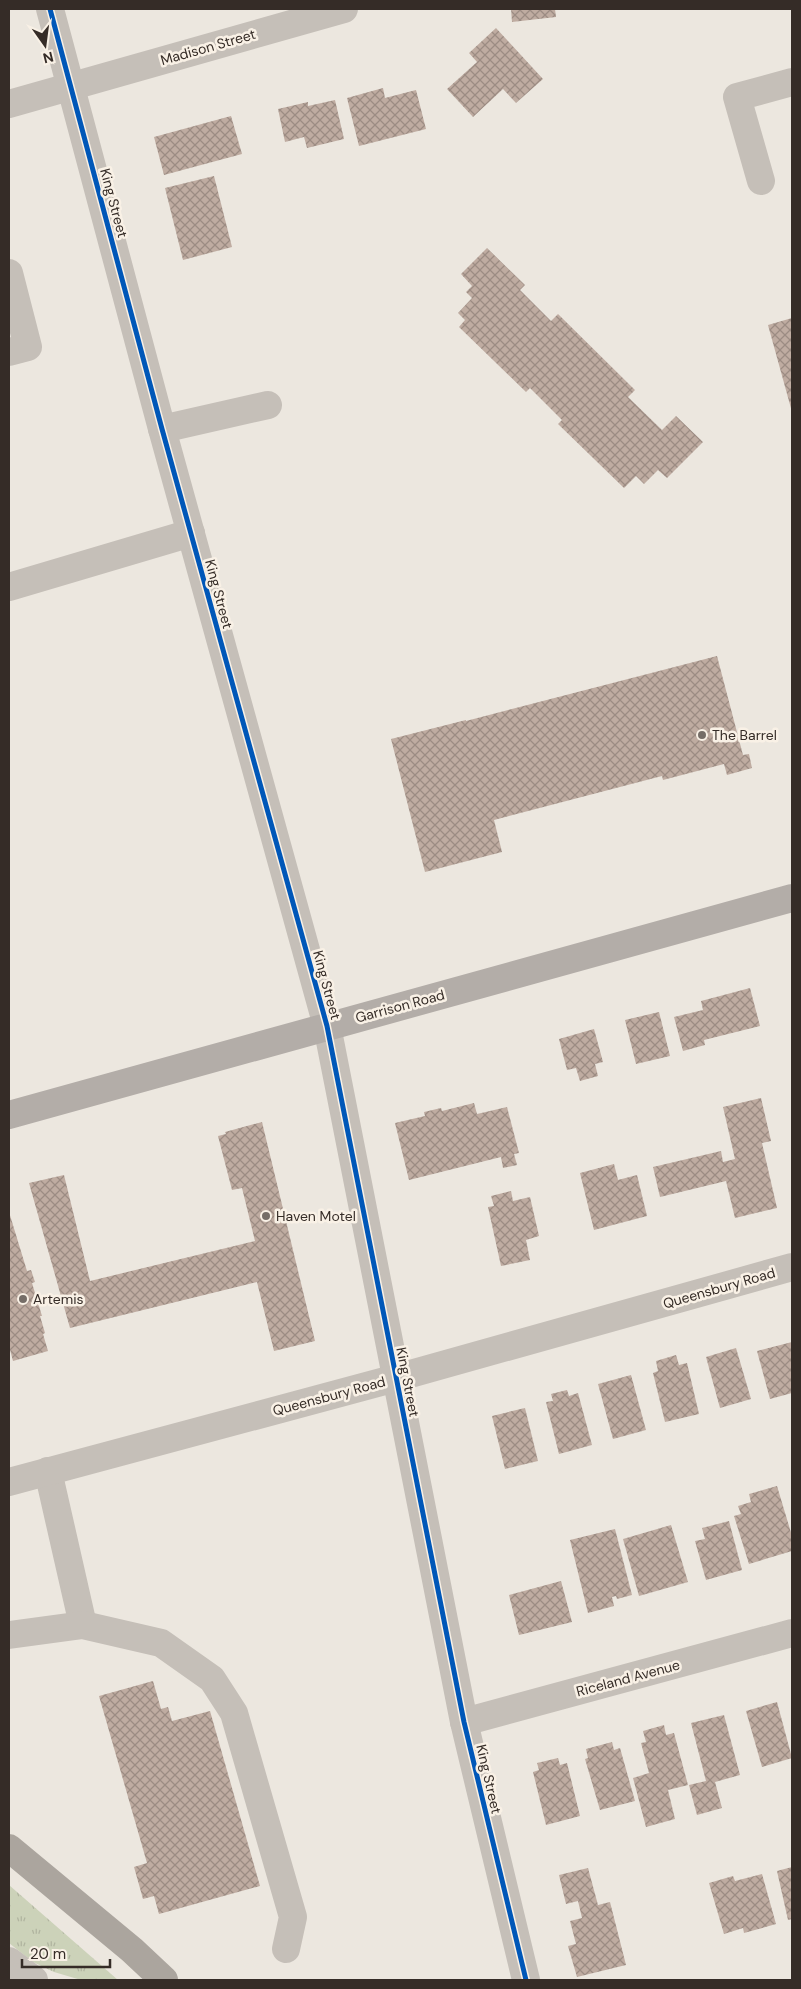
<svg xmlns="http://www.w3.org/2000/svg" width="801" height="1989" font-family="'DM Sans',sans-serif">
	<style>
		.grass { fill: url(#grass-tufts) }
		.building { fill: url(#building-cross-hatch) }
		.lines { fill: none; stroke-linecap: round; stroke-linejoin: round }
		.minor { stroke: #c5bfb8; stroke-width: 28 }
		.major { stroke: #b3ada8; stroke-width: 28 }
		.highway { stroke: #aba59e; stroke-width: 28 }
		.cycleway-casing { stroke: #f9f1e6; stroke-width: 8 }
		.cycleway { stroke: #0057b8; stroke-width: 5 }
		.poi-dot { fill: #756d67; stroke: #f9f1e6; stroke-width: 2 }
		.labels { text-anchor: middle; stroke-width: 5; stroke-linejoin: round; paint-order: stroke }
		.street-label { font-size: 14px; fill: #352c27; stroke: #f9f1e6 }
		.poi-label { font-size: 14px; fill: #352c27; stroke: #f9f1e6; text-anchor: start }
	</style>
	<defs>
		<pattern id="grass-tufts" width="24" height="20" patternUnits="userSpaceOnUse" patternTransform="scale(1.25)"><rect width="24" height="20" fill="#ccd2b9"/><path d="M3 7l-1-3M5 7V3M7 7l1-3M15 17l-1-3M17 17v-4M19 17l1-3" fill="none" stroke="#b0b49f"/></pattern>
		<pattern id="building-cross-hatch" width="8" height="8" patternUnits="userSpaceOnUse" patternTransform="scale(1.25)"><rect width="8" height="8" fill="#bfaca1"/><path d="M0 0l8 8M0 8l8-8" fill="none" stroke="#9c8c83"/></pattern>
	</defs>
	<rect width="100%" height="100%" fill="#ece7df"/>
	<polygon class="grass" points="9,1885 118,1980 81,1980 54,1972 33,1962 9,1943"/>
	<g class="building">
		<polygon points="511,9 555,9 556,17 512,22"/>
		<polygon points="496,28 543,79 516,103 503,89 473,117 447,89 477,62 469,53"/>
		<polygon points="383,88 385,98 416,90 426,129 359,146 347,98"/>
		<polygon points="335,100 344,139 307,148 304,137 285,142 278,109 308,102 308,106"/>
		<polygon points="231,116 242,154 164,175 154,137"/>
		<polygon points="214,176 232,247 183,260 165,188"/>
		<polygon points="487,248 525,285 520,290 551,321 558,314 635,390 628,397 662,430 676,416 703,442 667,478 658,470 644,484 636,476 624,488 558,424 562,420 530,388 526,392 459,327 465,320 458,313 472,298 466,292 472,286 461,274"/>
		<polygon points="792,318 792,412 768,325"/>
		<polygon points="717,656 743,755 749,754 752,768 727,775 724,764 663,780 662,776 494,820 502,852 425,872 391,739 466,720 466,721"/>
		<polygon points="750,988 760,1026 704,1040 705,1045 683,1051 674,1017 703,1010 701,1001"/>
		<polygon points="659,1012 670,1056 636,1064 625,1020"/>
		<polygon points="594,1029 603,1062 595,1064 598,1076 580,1081 576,1068 567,1070 559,1039"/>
		<polygon points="761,1098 771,1141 762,1143 777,1208 735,1218 726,1181 660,1197 653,1167 721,1151 723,1162 735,1159 723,1107"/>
		<polygon points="474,1103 477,1114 507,1107 519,1153 514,1154 517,1165 503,1168 501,1157 409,1180 395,1123 425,1116 424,1112 441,1108 442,1111"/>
		<polygon points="262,1122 315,1341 274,1351 257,1282 70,1328 29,1183 64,1175 90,1281 255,1241 242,1188 232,1190 218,1136 226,1134 225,1132"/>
		<polygon points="614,1164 618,1180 637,1175 647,1216 594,1230 580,1173"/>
		<polygon points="511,1191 513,1201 530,1197 539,1236 526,1240 530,1260 501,1266 488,1207 494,1206 491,1196"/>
		<polygon points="9,1212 27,1271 31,1270 35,1282 32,1283 42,1316 40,1316 45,1333 43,1334 48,1351 13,1361 9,1346"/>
		<polygon points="792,1342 792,1393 770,1399 757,1351"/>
		<polygon points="736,1348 751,1399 720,1408 706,1357"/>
		<polygon points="676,1355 679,1365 687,1363 699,1414 665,1422 653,1373 658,1371 656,1361"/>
		<polygon points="631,1375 646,1430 613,1439 598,1384"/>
		<polygon points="567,1390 569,1396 578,1393 592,1445 559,1454 546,1402 553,1401 551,1394"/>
		<polygon points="525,1408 538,1461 505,1469 492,1416"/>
		<polygon points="777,1486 792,1536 792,1551 749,1564 734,1516 741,1514 738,1506 751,1502 749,1494"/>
		<polygon points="729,1521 742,1570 706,1580 695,1541 705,1539 702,1528"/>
		<polygon points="671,1525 688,1582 639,1596 623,1539"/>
		<polygon points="615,1529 632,1595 617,1599 616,1596 612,1597 614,1606 588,1613 570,1540"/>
		<polygon points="561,1581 572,1622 519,1635 509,1595"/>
		<polygon points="153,1681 161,1709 168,1707 172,1721 210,1711 260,1886 159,1914 154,1896 143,1899 134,1867 147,1863 99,1696"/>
		<polygon points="777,1702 792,1758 762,1767 746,1711"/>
		<polygon points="724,1715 740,1775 715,1782 722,1808 697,1815 689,1785 706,1781 691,1723"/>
		<polygon points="664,1725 666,1735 674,1733 688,1785 668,1790 675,1819 646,1827 633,1778 649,1773 641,1743 646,1742 643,1731"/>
		<polygon points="612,1742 614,1750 620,1748 635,1801 600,1810 585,1759 588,1758 586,1749"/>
		<polygon points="558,1758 560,1765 567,1763 580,1816 546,1825 533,1772 539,1770 537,1763"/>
		<polygon points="792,1867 792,1919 788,1920 777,1871"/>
		<polygon points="588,1868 598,1905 610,1902 626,1965 577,1977 568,1946 576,1944 570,1921 582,1918 578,1901 566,1904 559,1875"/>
		<polygon points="762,1874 776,1924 744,1933 743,1928 724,1934 709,1883 733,1876 735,1881"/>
	</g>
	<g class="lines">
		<g class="minor">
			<polyline points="50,9 162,429 327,1026 464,1722 526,1980"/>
			<polyline points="9,104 344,9"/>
			<polyline points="761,181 737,97 792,82"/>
			<polyline points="9,273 28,347 9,352"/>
			<polyline points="162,429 268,405"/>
			<polyline points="9,587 191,533"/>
			<polyline points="48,1471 83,1625"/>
			<polyline points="9,1482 396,1378 792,1267"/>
			<polyline points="9,1635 83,1625 161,1643 212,1679 234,1713 293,1917 286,1949"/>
			<polyline points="464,1722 792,1633"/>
			<polyline points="9,1961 34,1980"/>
		</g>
		<polyline class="major" points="9,1115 792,898"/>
		<polyline class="highway" points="9,1848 132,1950 164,1980"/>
		<defs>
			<polyline id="cycleway" points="50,9 162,429 327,1026 464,1722 526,1980"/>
		</defs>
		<use href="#cycleway" class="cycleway-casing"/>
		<use href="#cycleway" class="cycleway"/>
	</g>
	<g class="poi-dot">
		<circle cx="702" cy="735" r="5"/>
		<circle cx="266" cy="1216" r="5"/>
		<circle cx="23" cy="1299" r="5"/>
	</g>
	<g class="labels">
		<g class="street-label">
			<text transform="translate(208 47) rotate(-16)" y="5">Madison Street</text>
			<text transform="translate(114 203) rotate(75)" y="5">King Street</text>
			<text transform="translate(219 594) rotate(75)" y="5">King Street</text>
			<text transform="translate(327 985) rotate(75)" y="5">King Street</text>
			<text transform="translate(400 1006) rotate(-15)" y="5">Garrison Road</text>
			<text transform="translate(719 1288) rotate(-16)" y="5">Queensbury Road</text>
			<text transform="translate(408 1382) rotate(79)" y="5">King Street</text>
			<text transform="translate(329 1396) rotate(-15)" y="5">Queensbury Road</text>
			<text transform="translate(628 1678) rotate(-15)" y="5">Riceland Avenue</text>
			<text transform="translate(489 1779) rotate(77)" y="5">King Street</text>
		</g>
		<g class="poi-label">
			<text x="712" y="740">The Barrel</text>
			<text x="276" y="1221">Haven Motel</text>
			<text x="33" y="1304">Artemis</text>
		</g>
	</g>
	<rect width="801" height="1989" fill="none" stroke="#352c27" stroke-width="20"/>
	<g transform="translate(45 45) rotate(166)" stroke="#f9f1e6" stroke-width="4" paint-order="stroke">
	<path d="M0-4L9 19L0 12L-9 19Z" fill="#352c27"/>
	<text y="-8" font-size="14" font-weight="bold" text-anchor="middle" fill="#352c27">N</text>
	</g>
	<path d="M22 1959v8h88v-8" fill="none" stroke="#352c27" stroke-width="2.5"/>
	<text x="30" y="1959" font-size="15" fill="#352c27" stroke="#f9f1e6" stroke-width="4" paint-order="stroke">20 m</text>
</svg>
